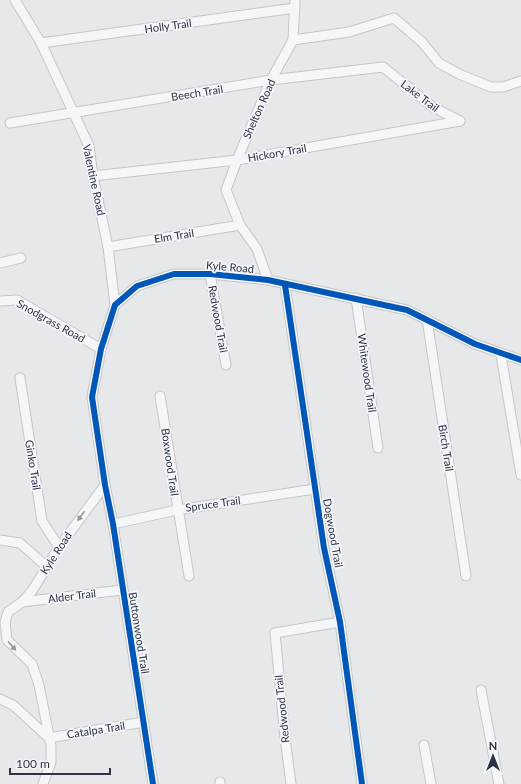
<svg xmlns="http://www.w3.org/2000/svg" width="521" height="784" font-family="Lato,sans-serif">
	<style>
		.lines { fill: none; stroke-linecap: round; stroke-linejoin: round }
		.minor-casing { stroke: #c4c6c8; stroke-width: 11 }
		.minor { stroke: #f5f6f7; stroke-width: 9 }
		.cycleway-casing { stroke: #f4f6f9; stroke-width: 8 }
		.cycleway { stroke: #0057b8; stroke-width: 6 }
		.oneway { fill: #90959e }
		.labels { text-anchor: middle; stroke-width: 3.5; stroke-linejoin: round; paint-order: stroke }
		.street-label { font-size: 11px; fill: #2b3445; stroke: #f4f6f9 }
	</style>
	<rect width="100%" height="100%" fill="#e6e8ea"/>
	<g class="lines">
		<defs>
			<g id="minor">
				<polyline points="15,0 41,43 89,146 93,176 108,247 115,305"/>
				<polyline points="293,40 349,32 394,18 422,42 439,63 459,74 491,87 503,87 521,81"/>
				<polyline points="41,43 295,8"/>
				<polyline points="10,123 271,80 383,67 433,107 460,121"/>
				<polyline points="93,176 237,160 460,121"/>
				<polyline points="108,247 240,225"/>
				<polyline points="0,263 21,258"/>
				<polyline points="210,274 226,365"/>
				<polyline points="268,280 257,249 240,225 226,190 237,160 271,80 293,40 295,0"/>
				<polyline points="285,285 324,548 340,622 362,784"/>
				<polyline points="356,298 378,448"/>
				<polyline points="0,301 17,300 101,349"/>
				<polyline points="427,319 466,576"/>
				<polyline points="501,355 521,475"/>
				<polyline points="20,378 42,521 59,547"/>
				<polyline points="160,396 189,576"/>
				<polyline points="113,524 177,510 315,489"/>
				<polyline points="0,540 20,543 47,567"/>
				<polyline points="22,602 122,590"/>
				<polyline points="481,690 499,784"/>
				<polyline points="0,699 13,705 49,738"/>
				<polyline points="49,738 144,722"/>
				<polyline points="424,745 431,784"/>
				<polyline points="220,782 220,784"/>
				<polyline points="43,784 51,762 51,746 39,685 32,664 7,640 5,622 8,612 22,602 32,591 59,547 105,485"/>
				<polyline points="153,784 113,524 105,485 92,397 101,349 115,305 137,286 174,274 210,274 268,280 407,310 475,344 521,360"/>
				<polyline points="291,784 285,738 275,633 340,622"/>
			</g>
		</defs>
		<use href="#minor" class="minor-casing"/>
		<use href="#minor" class="minor"/>
		<defs>
			<g id="cycleway">
				<polyline points="285,285 324,548 340,622 362,784"/>
				<polyline points="153,784 113,524 105,485 92,397 101,349 115,305 137,286 174,274 210,274 268,280 407,310 475,344 521,360"/>
			</g>
		</defs>
		<use href="#cycleway" class="cycleway-casing"/>
		<use href="#cycleway" class="cycleway"/>
	</g>
	<defs><path id="oneway-solid" d="M-6-.8H1V-3.2L6.5 0L1 3.2V.8H-6Z"/></defs>
	<g class="oneway">
		<use href="#oneway-solid" transform="translate(81 516) rotate(126)"/>
		<use href="#oneway-solid" transform="translate(12 646) rotate(48)"/>
	</g>
	<g class="labels">
		<g class="street-label">
			<text transform="translate(168 26) rotate(-8)" y="4">Holly Trail</text>
			<text transform="translate(197 93) rotate(-9)" y="4">Beech Trail</text>
			<text transform="translate(420 96) rotate(37)" y="4">Lake Trail</text>
			<text transform="translate(259 109) rotate(-66)" y="4">Shelton Road</text>
			<text transform="translate(277 153) rotate(-10)" y="4">Hickory Trail</text>
			<text transform="translate(94 180) rotate(78)" y="4">Valentine Road</text>
			<text transform="translate(174 236) rotate(-9)" y="4">Elm Trail</text>
			<text transform="translate(230 267) rotate(5)" y="4">Kyle Road</text>
			<text transform="translate(218 319) rotate(80)" y="4">Redwood Trail</text>
			<text transform="translate(51 321) rotate(29)" y="4">Snodgrass Road</text>
			<text transform="translate(367 373) rotate(82)" y="4">Whitewood Trail</text>
			<text transform="translate(446 448) rotate(81)" y="4">Birch Trail</text>
			<text transform="translate(170 462) rotate(82)" y="4">Boxwood Trail</text>
			<text transform="translate(33 465) rotate(81)" y="4">Ginko Trail</text>
			<text transform="translate(213 504) rotate(-8)" y="4">Spruce Trail</text>
			<text transform="translate(333 533) rotate(80)" y="4">Dogwood Trail</text>
			<text transform="translate(56 553) rotate(-57)" y="4">Kyle Road</text>
			<text transform="translate(72 596) rotate(-7)" y="4">Alder Trail</text>
			<text transform="translate(139 633) rotate(81)" y="4">Buttonwood Trail</text>
			<text transform="translate(282 709) rotate(-96)" y="4">Redwood Trail</text>
			<text transform="translate(96 730) rotate(-9)" y="4">Catalpa Trail</text>
		</g>
	</g>
	<g transform="translate(493 756)" stroke="#f4f6f9" stroke-width="3" paint-order="stroke">
	<path d="M0-3L7 15L0 10L-7 15Z" fill="#2b3445"/>
	<text y="-6" font-size="11" font-weight="bold" text-anchor="middle" fill="#2b3445">N</text>
	</g>
	<path d="M10 768v6h100v-6" fill="none" stroke="#2b3445" stroke-width="2"/>
	<text x="16" y="768" font-size="12" fill="#2b3445" stroke="#f4f6f9" stroke-width="3" paint-order="stroke">100 m</text>
</svg>
